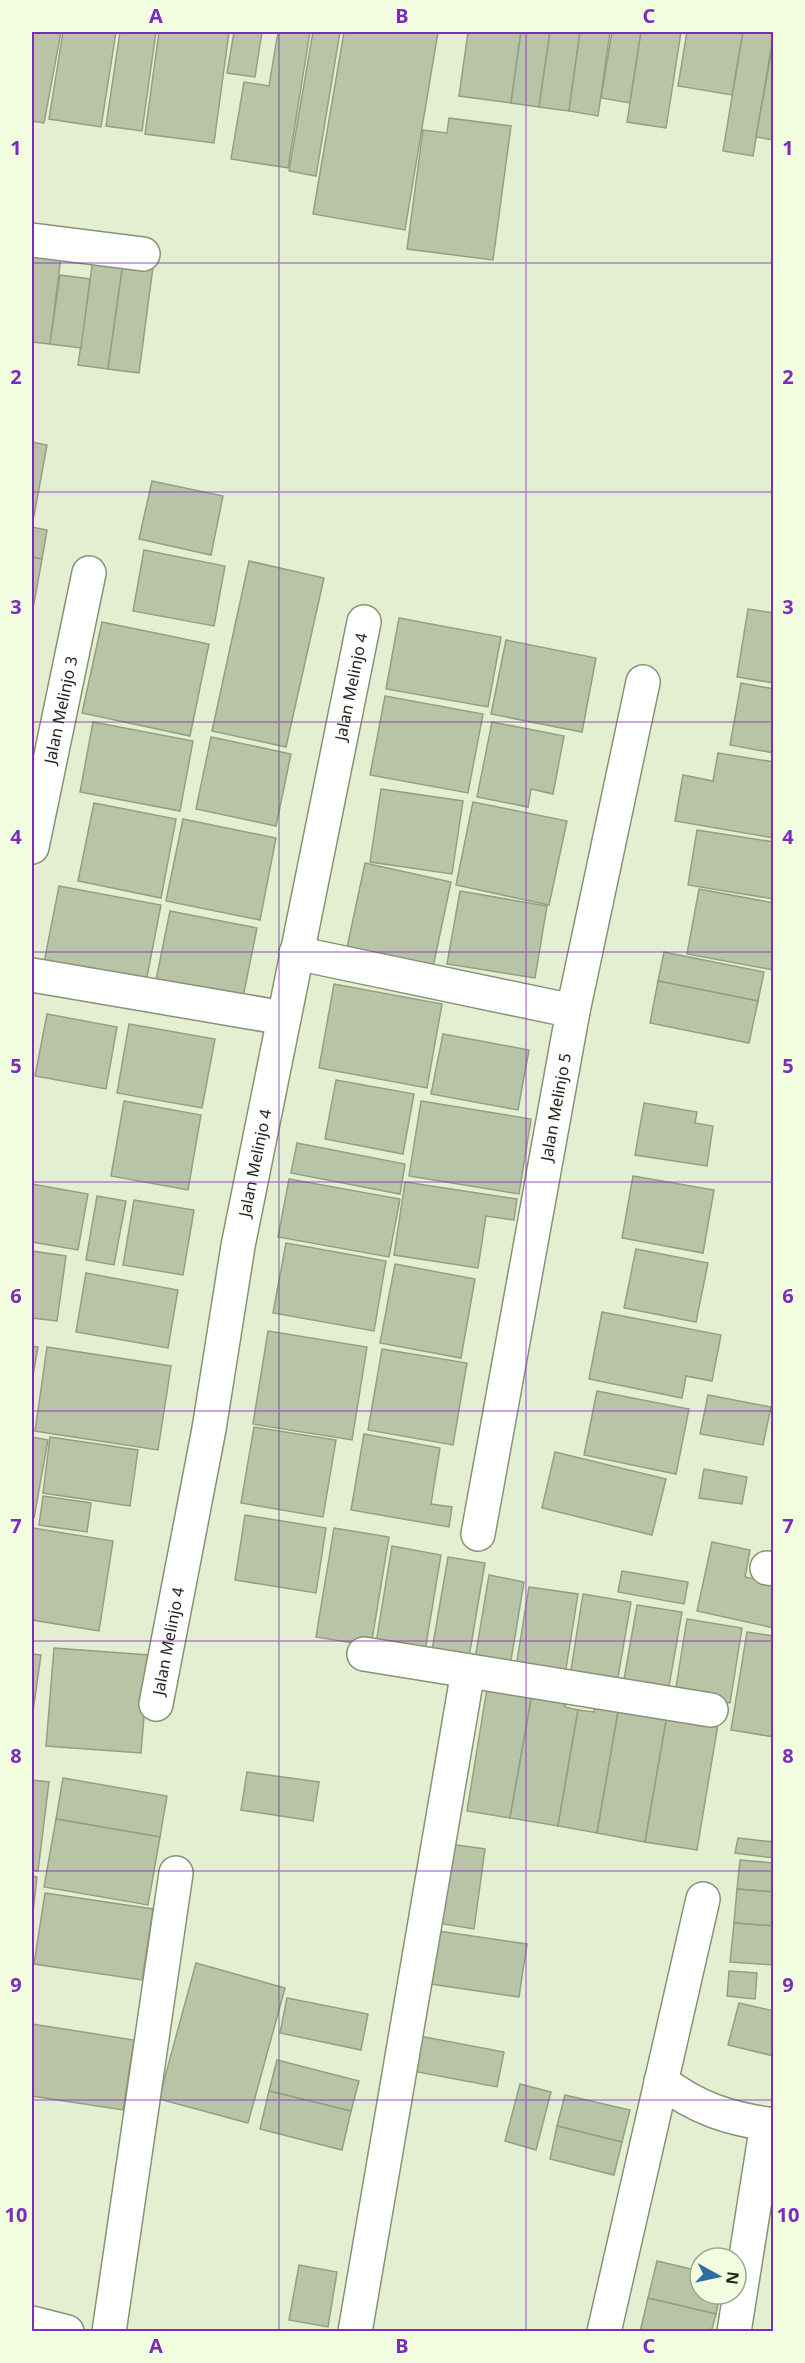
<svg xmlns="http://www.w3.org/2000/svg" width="805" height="2363" font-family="'Noto Sans',sans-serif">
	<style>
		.building { fill: #b9c4a6; stroke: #949f82; stroke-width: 1.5 }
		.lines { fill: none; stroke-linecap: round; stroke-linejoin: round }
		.minor-casing { stroke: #889276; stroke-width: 36 }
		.minor { stroke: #fff; stroke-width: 33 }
		.grid { fill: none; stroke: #7b2cbf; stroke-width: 1.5; stroke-opacity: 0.55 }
		.labels { text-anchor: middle; stroke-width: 6; stroke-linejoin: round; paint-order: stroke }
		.street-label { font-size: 16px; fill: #21251a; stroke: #f1fdde }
		.neatline { fill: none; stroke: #7b2cbf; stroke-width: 2 }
		.grid-label { font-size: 20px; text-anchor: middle; font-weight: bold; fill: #7b2cbf }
	</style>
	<rect width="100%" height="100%" fill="#e4efd1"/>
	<g class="building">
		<polygon points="32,32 61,32 44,123 32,121"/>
		<polygon points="63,32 116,32 101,127 49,119"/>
		<polygon points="120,32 156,32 142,131 106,126"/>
		<polygon points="159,32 229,32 214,143 145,134"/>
		<polygon points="234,32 262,32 255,77 227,73"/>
		<polygon points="278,32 310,32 288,168 231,159 244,82 269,86"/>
		<polygon points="313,32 340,32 316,176 289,171"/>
		<polygon points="344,32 438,32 405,230 313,214"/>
		<polygon points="468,32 521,32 511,103 459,96"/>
		<polygon points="521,32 550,32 539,107 511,103"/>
		<polygon points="550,32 580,32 569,111 539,107"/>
		<polygon points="580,32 610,32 598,116 569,111"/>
		<polygon points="612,32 641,32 630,103 601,98"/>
		<polygon points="641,32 681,32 666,128 627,122"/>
		<polygon points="687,32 743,32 732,95 678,86"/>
		<polygon points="743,32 774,32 753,156 723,151"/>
		<polygon points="774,37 774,140 756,137"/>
		<polygon points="449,118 511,126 493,260 407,249 423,130 447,133"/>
		<polygon points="32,253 61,257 50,344 32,342"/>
		<polygon points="93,259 123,263 108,369 78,365"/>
		<polygon points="123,263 153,267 139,373 108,369"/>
		<polygon points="60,275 90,279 81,348 50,344"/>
		<polygon points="32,442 47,445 34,516 32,515"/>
		<polygon points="152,481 223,496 211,555 139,539"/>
		<polygon points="32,527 47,530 42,559 32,557"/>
		<polygon points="144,550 225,566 214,626 133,611"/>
		<polygon points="32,557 42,559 32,614"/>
		<polygon points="249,561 324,578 286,747 212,731"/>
		<polygon points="748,609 774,613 774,683 737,677"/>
		<polygon points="399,618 501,637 488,707 386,689"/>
		<polygon points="102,622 209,644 190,736 82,713"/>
		<polygon points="506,640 596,658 582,732 491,714"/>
		<polygon points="741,683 774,689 774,753 730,745"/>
		<polygon points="385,696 483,714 468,793 370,775"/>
		<polygon points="93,722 193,741 180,811 80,792"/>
		<polygon points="492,722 564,736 553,794 531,789 528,807 477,797"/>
		<polygon points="211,737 291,754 276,826 196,809"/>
		<polygon points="718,753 774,762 774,838 675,821 683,775 713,781"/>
		<polygon points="381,789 463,801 452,874 370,862"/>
		<polygon points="473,802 567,821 549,905 456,885"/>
		<polygon points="94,803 176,819 161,898 78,881"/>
		<polygon points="183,819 276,838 260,920 166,901"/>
		<polygon points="697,830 774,842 774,899 688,885"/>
		<polygon points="365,863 451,882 433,967 347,948"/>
		<polygon points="59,886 161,905 146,982 44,963"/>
		<polygon points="699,889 774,903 774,970 687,954"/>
		<polygon points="460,891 547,906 535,978 447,964"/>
		<polygon points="170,911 257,928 241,1007 154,990"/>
		<polygon points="664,952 764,972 758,1001 658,981"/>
		<polygon points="658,981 758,1001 749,1043 650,1023"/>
		<polygon points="334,984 442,1004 427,1088 319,1068"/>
		<polygon points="47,1014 117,1027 106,1089 35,1076"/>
		<polygon points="129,1024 215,1039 202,1108 117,1093"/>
		<polygon points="443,1034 529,1050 518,1110 431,1094"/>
		<polygon points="336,1080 414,1094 403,1154 325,1139"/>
		<polygon points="124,1101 201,1115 188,1190 111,1176"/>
		<polygon points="421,1101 531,1119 519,1194 409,1176"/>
		<polygon points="644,1103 697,1112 695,1123 713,1126 707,1166 635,1155"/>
		<polygon points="297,1143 405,1164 400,1194 291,1173"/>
		<polygon points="633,1176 714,1190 703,1253 622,1238"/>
		<polygon points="289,1179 400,1199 389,1257 278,1237"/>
		<polygon points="405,1182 517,1199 514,1220 486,1216 478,1268 394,1255"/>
		<polygon points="32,1184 88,1194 78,1250 32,1242"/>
		<polygon points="97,1196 126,1201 114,1265 86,1260"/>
		<polygon points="134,1200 194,1210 183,1275 123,1265"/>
		<polygon points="286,1243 386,1261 374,1331 273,1313"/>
		<polygon points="636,1249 708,1263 696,1322 624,1308"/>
		<polygon points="32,1251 66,1256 57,1321 32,1318"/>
		<polygon points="395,1264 475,1279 461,1358 380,1343"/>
		<polygon points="86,1273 178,1290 168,1348 76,1332"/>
		<polygon points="602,1312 721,1335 712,1381 686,1376 682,1398 589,1379"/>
		<polygon points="268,1331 367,1347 352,1440 253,1424"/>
		<polygon points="32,1346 38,1347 32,1381"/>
		<polygon points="47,1347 171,1366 158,1450 35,1431"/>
		<polygon points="382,1349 467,1363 453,1445 368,1430"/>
		<polygon points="597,1391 689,1409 676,1474 584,1455"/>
		<polygon points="708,1395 771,1407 763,1445 700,1434"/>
		<polygon points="254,1427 336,1440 323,1517 241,1503"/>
		<polygon points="364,1434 440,1448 431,1504 452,1507 449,1527 351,1510"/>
		<polygon points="32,1437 48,1440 34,1518 32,1518"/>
		<polygon points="50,1437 138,1450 130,1506 43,1493"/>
		<polygon points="555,1452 666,1479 652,1535 542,1508"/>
		<polygon points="704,1469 747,1477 742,1504 699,1498"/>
		<polygon points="43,1496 91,1503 87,1532 39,1525"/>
		<polygon points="245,1515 326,1528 316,1593 235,1580"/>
		<polygon points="33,1528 113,1541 99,1631 32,1620"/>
		<polygon points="334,1528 389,1537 371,1646 316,1637"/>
		<polygon points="712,1542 750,1550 745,1577 774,1583 774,1628 697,1611"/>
		<polygon points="392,1546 441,1555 425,1651 376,1643"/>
		<polygon points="448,1557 485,1563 469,1657 432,1650"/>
		<polygon points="622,1571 688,1582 684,1604 618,1592"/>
		<polygon points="489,1575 524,1582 509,1672 474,1665"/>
		<polygon points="529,1587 578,1594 565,1675 516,1667"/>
		<polygon points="583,1594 631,1602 617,1683 570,1676"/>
		<polygon points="637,1605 682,1612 668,1692 623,1685"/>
		<polygon points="687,1619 742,1628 730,1703 675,1694"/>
		<polygon points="747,1632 774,1636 774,1737 731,1730"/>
		<polygon points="54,1648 149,1655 141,1753 46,1746"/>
		<polygon points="32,1654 41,1655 32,1718"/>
		<polygon points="489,1676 534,1683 510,1818 467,1811"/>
		<polygon points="534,1683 568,1690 565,1707 578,1710 558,1826 510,1818"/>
		<polygon points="597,1697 620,1701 597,1833 558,1826 578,1710 594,1712"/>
		<polygon points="620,1701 668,1710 645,1842 597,1833"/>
		<polygon points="668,1710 719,1718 697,1850 645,1842"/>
		<polygon points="247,1772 319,1782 313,1821 241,1810"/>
		<polygon points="63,1778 167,1796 160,1837 56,1819"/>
		<polygon points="32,1780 49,1782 38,1871 32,1870"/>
		<polygon points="56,1819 160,1837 148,1905 44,1887"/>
		<polygon points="738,1838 774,1842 774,1858 735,1853"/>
		<polygon points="442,1843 485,1849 474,1929 431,1922"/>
		<polygon points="740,1860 774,1863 774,1892 737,1889"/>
		<polygon points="32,1876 37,1877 32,1921"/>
		<polygon points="737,1889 774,1892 774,1926 734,1923"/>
		<polygon points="45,1893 153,1909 142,1980 34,1964"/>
		<polygon points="734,1923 774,1926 774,1965 730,1962"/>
		<polygon points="438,1931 527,1944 519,1997 431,1984"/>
		<polygon points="196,1963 285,1988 248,2123 159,2099"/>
		<polygon points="729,1971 757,1973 755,1999 727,1996"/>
		<polygon points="287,1998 368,2014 361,2050 280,2033"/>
		<polygon points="739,2003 774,2011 774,2056 728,2045"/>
		<polygon points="32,2024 134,2040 123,2110 32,2096"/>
		<polygon points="414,2035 504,2052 497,2087 407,2070"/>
		<polygon points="277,2060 359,2081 351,2111 269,2091"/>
		<polygon points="520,2084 551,2092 536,2150 505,2141"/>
		<polygon points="269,2091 351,2111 342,2150 260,2129"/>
		<polygon points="565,2095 630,2110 622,2142 557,2126"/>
		<polygon points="557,2126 622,2142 614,2175 550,2159"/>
		<polygon points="657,2261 700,2271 700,2294 720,2294 716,2314 648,2298"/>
		<polygon points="299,2265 337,2272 328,2327 289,2320"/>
		<polygon points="648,2298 716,2314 711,2332 640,2332"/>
	</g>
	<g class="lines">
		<defs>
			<g id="minor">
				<polyline points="32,240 143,254"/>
				<path id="s1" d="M32,847L89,573"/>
				<polyline points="296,953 573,1011"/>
				<polyline points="32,975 284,1018"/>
				<path id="s2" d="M478,1534L573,1011L643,682"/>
				<polyline points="767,1568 774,1569"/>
				<polyline points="364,1654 711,1710"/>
				<path id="s3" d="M156,1704L209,1429L238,1246L364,622"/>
				<path d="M661,2081C696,2108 729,2119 774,2125"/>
				<polyline points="32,2323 67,2332"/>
				<polyline points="109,2332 176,1873"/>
				<polyline points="355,2332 468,1671"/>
				<polyline points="604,2332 703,1899"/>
				<polyline points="734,2332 767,2124"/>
			</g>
		</defs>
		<use href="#minor" class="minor-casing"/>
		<use href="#minor" class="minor"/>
	</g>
	<path class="grid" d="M279,32V2332M526,32V2332M32,263H774M32,492H774M32,722H774M32,952H774M32,1182H774M32,1411H774M32,1641H774M32,1871H774M32,2100H774"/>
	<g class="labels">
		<g class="street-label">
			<text dy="6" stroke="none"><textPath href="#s3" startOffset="1036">Jalan Melinjo 4</textPath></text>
			<text dy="6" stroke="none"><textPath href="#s1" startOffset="140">Jalan Melinjo 3</textPath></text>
			<text dy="6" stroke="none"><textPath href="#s2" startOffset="434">Jalan Melinjo 5</textPath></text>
			<text dy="6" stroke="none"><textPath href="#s3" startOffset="550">Jalan Melinjo 4</textPath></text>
			<text dy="6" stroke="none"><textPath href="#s3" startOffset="64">Jalan Melinjo 4</textPath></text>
		</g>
	</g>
	<rect width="805" height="2363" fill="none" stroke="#f1fdde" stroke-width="66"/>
	<g transform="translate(718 2276) rotate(98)"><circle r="28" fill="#f1fdde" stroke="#9ea790" stroke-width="1.5"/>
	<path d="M0-4.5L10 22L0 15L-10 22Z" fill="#2e6da3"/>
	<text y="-9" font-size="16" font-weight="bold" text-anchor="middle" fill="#21251a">N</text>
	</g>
	<rect x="33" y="33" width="739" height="2297" class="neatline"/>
	<g class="grid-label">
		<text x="156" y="23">A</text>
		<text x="402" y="23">B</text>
		<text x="649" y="23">C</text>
		<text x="16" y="155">1</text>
		<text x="788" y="155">1</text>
		<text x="16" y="384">2</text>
		<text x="788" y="384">2</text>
		<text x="16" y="614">3</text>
		<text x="788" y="614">3</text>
		<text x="16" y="844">4</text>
		<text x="788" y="844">4</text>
		<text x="16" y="1073">5</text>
		<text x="788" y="1073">5</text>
		<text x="16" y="1303">6</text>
		<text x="788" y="1303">6</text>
		<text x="16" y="1533">7</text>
		<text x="788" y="1533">7</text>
		<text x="16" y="1763">8</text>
		<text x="788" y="1763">8</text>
		<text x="16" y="1992">9</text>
		<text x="788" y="1992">9</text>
		<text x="16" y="2222">10</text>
		<text x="788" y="2222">10</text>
		<text x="156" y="2353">A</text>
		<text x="402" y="2353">B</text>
		<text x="649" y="2353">C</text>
	</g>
</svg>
